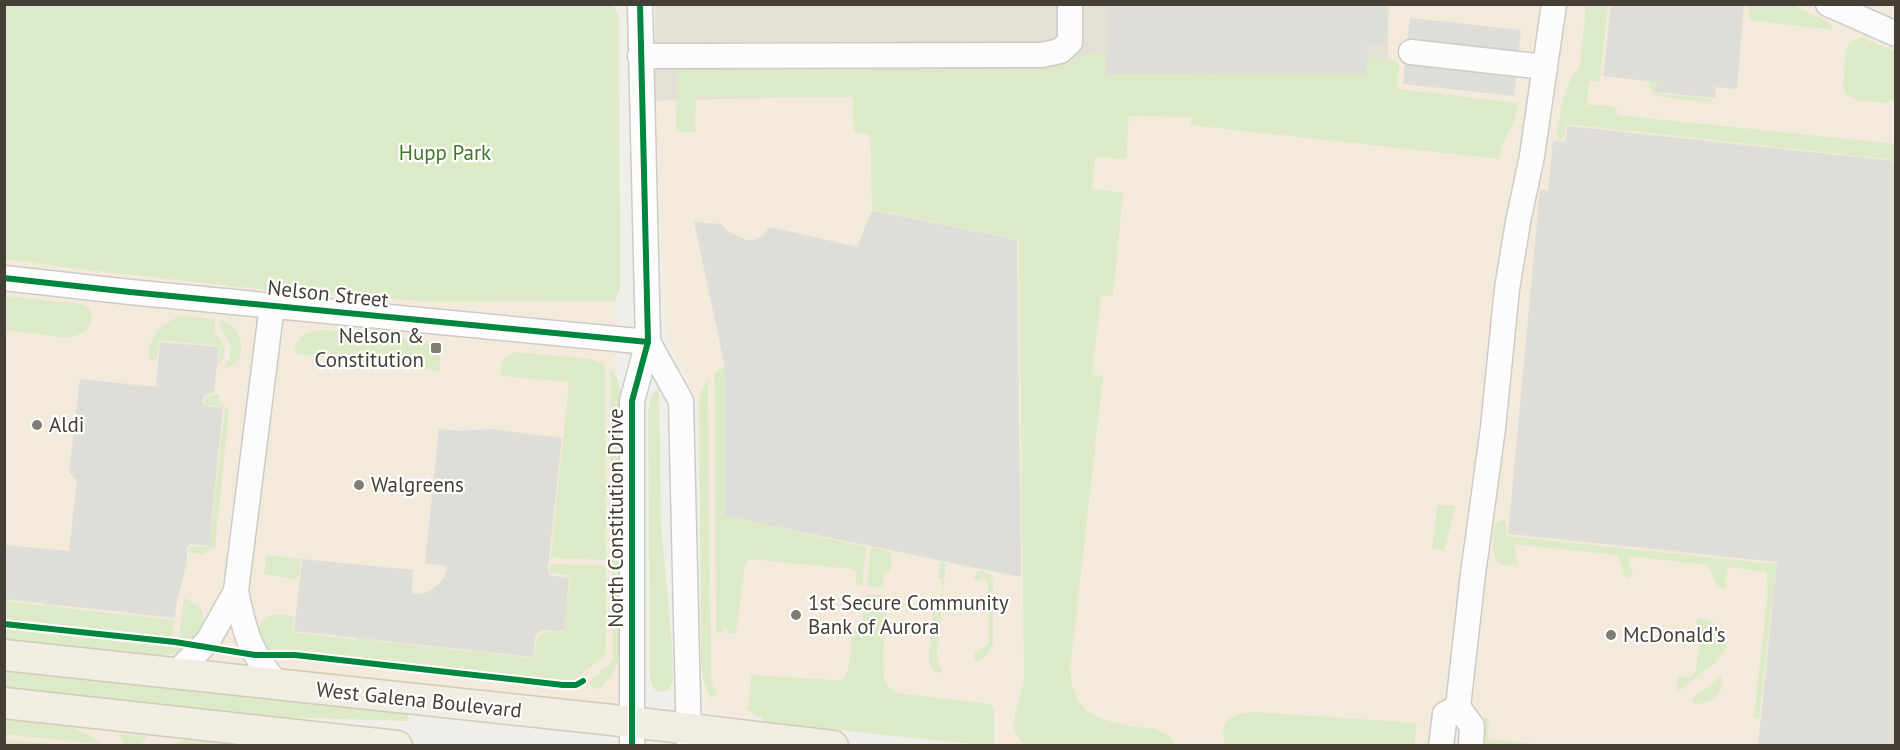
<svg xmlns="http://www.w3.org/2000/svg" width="1900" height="750" font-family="'PT Sans',sans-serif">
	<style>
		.residential { fill: #e4e0d5 }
		.commercial { fill: #f3eadb }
		.green { fill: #dceac8 }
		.parking { fill: #dfddd8 }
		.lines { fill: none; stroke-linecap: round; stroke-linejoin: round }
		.minor-casing { stroke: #cecbc6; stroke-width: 27 }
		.major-casing { stroke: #d2cbb6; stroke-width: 33 }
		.minor { stroke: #fdfcfc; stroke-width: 24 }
		.major { stroke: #f1ede3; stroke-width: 30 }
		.cycleway-casing { stroke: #fff; stroke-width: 10 }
		.cycleway { stroke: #00873e; stroke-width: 6 }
		.poi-dot { fill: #817c74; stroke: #fff; stroke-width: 2 }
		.labels { text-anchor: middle; stroke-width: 4.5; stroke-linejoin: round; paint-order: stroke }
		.park-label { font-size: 21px; fill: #427728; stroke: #fff }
		.street-label { font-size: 21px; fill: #453f35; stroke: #fff }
		.poi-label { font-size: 21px; fill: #453f35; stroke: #fff; text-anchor: start }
	</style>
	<rect width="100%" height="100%" fill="#f0eee8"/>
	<polygon class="residential" points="655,5 1389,5 1388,82 655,101"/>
	<g class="commercial">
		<polygon points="1389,5 1895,5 1895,745 997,746 705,712 697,400 666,335 655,101 1388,81"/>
		<polygon points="5,259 70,268 277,291 436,302 615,301 621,709 5,641"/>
		<polygon points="5,714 283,745 5,745"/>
	</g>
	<g class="green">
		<polygon points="613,5 619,16 620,277 620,289 615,301 436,302 277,291 70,268 5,259 5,5"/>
		<polygon points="1586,5 1608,5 1600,82 1589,81 1587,105 1613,106 1617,110 1617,115 1895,144 1895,160 1566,124 1564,136 1560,140 1557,135 1558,125 1563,101 1570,80 1580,65"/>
		<polygon points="1748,5 1792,5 1829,22 1833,30 1749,20 1750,5"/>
		<polygon points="1862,38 1895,51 1895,98 1887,103 1875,102 1858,101 1846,94 1843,85 1846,49 1851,42"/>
		<path d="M1096,51L1105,54L1106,75L1367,74L1368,58H1385L1397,62L1399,66L1397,89L1518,103C1517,124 1501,139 1500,159L1191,125V117L1129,116L1126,159L1095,157L1092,189L1123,193L1113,296L1101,295L1092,375L1103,376L1070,670C1073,714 1098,720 1136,727C1142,728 1149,728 1155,729C1161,731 1166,735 1172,738L1174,745H1027C1001,729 1021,703 1024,681L1019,240L872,209L870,134L854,133L853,97H696L695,132H676L677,71L1044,70C1063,67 1078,54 1096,51Z"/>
		<polygon points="1658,71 1656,93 1712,99 1712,103 1657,96 1650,88 1648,79"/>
		<path d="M5,296L81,304L90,309C96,326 83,335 68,338L5,330Z"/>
		<path d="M181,316L215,319V333C224,342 230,355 218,364L220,346L158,340L157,358L153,360L149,358C147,338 163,322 181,316Z"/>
		<path d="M221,320C245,325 251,367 223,368C236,356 231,341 220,329Z"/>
		<polygon points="318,330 333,330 442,343 439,371 298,354 295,350 296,343 305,334"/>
		<polygon points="514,352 590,359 605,364 606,560 555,558 551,557 569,382 503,376 500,372 503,360"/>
		<polygon points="727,366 726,516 866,547 862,586 856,586 856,573 853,569 750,559 745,565 736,633 728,633 728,628 723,628 723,633 716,633 714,373"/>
		<path d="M610,369L617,378L621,394V646C618,666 613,677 597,690L589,682L613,661Z"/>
		<polygon points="708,379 711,676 713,686 718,694 711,698 703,680 701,662 699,401 700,394"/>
		<path d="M659,388L661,522L672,644L673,681L669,690L659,692L653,688L650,678L648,412C650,402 650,393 659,388Z"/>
		<polygon points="217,394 220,395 218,400 229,410 215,548 202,554 188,553 189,546 192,546 209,547 225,407 207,405 205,402 206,397"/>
		<polygon points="1437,505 1456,506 1444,550 1432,549"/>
		<path d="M1502,520L1506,522V536L1775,564L1776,569L1759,718H1756L1754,716L1768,590L1766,589L1767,572L1728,567L1725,589C1714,588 1712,574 1708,565L1628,556L1633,575V577L1628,579L1625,576L1618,555L1513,544L1518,564C1488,574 1493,542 1495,524Z"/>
		<polygon points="871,548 886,550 891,555 891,572 884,572 883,588 867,586"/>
		<polygon points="267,555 300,559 299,576 295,579 264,574"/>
		<path d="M941,563L946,564L937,655L938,662L942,670L941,673C932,672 930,666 929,658L934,600H941L943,579L938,578Z"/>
		<path d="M550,564L606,566V654L576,679L568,681L538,678L289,651L265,652C263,647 258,641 258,634C257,615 280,610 294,618L292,632L357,640L359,620L371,621L369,640L534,658L536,644L539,635L551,631L564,632L570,576L550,573Z"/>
		<polygon points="981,571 989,574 993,581 993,644 987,655 977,661 975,660 974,654 989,643 988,583 983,576 975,582 973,579 977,572"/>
		<polygon points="56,591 54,607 175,620 172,638 5,619 5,601 45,606 47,594"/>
		<path d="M866,594L888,596C886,612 880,671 886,684C889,688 893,691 897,693L990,704L994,709V744L987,745L952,742L763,722V717L757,716L745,707H749L751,675L835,680C838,680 842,681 844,678C851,672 851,640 851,630H857L862,624Z"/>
		<path d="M184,598C205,607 211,622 196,641L179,638Z"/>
		<path d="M1697,618C1715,621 1725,626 1727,646L1716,662L1676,693L1678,677L1689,678L1696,670L1699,645L1695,641Z"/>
		<path d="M5,628L186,649C161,661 130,654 103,651C70,648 37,644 5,640Z"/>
		<polygon points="5,669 408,712 408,721 236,716 5,692"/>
		<path d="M1721,676C1726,694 1713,703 1695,704L1691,700Z"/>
		<path d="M1254,712L1417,723L1414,746L1226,745C1216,721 1233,713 1254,712Z"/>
		<polygon points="1485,717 1489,719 1488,739 1545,745 1479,746 1481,720"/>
		<path d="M5,719C37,723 75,720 100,744L5,734Z"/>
		<polygon points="119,734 147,736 141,745 124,745"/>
		<polygon points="4,740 5,740 60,745 5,745"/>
		<polygon points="184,740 251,745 171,745"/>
	</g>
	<g class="parking">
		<polygon points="1106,5 1387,5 1387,43 1367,43 1367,73 1107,74"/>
		<polygon points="1611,5 1744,5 1737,89 1716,87 1715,98 1656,92 1657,82 1603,76"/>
		<polygon points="1410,18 1521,30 1514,96 1403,84"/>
		<polygon points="1567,126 1895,161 1895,745 1758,745 1777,562 1508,534 1540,190 1548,191 1553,141 1566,142"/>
		<polygon points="872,210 1017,240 1021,577 725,516 725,367 694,222 721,224 729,232 747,240 754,240 763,235 770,227 857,247"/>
		<polygon points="160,342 219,347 214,392 204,396 202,401 204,405 211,407 223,407 209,546 190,544 187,547 187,562 177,601 175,618 5,599 5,545 69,551 77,480 69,473 80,379 156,387"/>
		<polygon points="439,429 460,431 491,429 562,438 548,568 549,575 569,578 564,631 543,630 537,633 535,638 533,657 294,631 302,559 413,570 412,593 419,594 427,592 438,585 444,577 447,569 446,566 425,563"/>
	</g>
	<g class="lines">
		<defs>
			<g id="minor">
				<polyline points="1828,4 1896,34"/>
				<polyline points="1411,52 1545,67"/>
				<polyline points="640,56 1042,55 1060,51 1070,42 1070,4"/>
				<polyline points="4,278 130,292 648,342"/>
				<path d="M272,305L236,591C245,634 249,651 278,685"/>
				<polyline points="648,342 681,401 689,746"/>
				<polyline points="175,674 208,641 236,591"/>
				<polyline points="632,746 632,401 648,342 640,4"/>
				<polyline points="1441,746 1445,714 1458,707"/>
				<polyline points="1471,746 1472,726 1458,707 1473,574 1493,428 1507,289 1518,222 1532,156 1554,4"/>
			</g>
			<g id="major">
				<polyline points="4,655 631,722 833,746"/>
				<polyline points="4,703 397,746"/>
			</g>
		</defs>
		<use href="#minor" class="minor-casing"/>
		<use href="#major" class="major-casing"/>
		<use href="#minor" class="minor"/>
		<use href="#major" class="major"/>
		<defs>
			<g id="cycleway">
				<polyline points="4,278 130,292 648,342"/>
				<polyline points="4,624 175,642 255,655 295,655 563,685 576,685 583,681"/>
				<polyline points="632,746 632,401 648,342 640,4"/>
			</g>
		</defs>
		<use href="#cycleway" class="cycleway-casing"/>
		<use href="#cycleway" class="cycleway"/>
	</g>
	<g class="poi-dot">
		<rect x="430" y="342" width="12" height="12" rx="3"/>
		<circle cx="37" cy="425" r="6"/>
		<circle cx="359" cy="485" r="6"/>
		<circle cx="796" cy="615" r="6"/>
		<circle cx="1611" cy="635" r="6"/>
	</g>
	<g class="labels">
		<g class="park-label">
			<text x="445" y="160">Hupp Park</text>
		</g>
		<g class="street-label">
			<text transform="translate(328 294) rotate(6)" y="7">Nelson Street</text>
			<text transform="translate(616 518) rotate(-90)" y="7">North Constitution Drive</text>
			<text transform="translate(419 700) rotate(6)" y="7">West Galena Boulevard</text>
		</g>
		<g class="poi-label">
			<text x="424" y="343" text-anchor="end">Nelson &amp;<tspan x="424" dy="24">Constitution</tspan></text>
			<text x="49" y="432">Aldi</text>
			<text x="371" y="492">Walgreens</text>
			<text x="808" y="610">1st Secure Community<tspan x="808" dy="24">Bank of Aurora</tspan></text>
			<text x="1623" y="642">McDonald's</text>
		</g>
	</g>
	<rect width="1900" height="750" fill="none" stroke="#453f35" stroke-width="12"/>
</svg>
